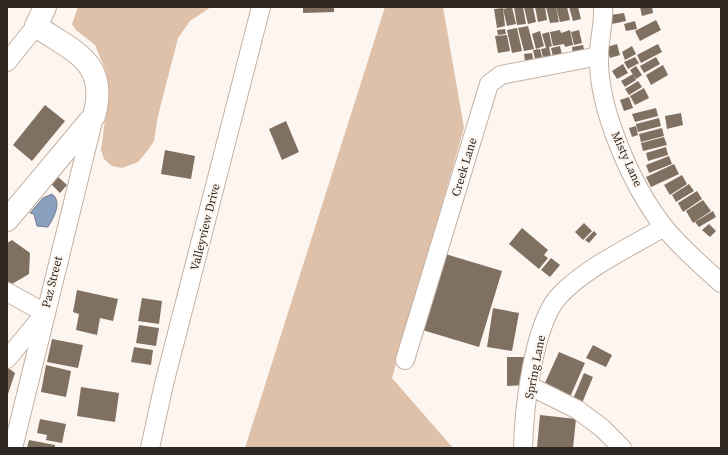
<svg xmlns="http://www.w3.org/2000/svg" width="728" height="455" font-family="'Source Serif 4',serif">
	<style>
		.green { fill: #dfc0a8 }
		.water { fill: #899fbe; stroke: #6e7b8f }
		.building { fill: #807062 }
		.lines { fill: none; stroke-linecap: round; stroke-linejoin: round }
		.street-casing { stroke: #c4b1a3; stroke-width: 20 }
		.secondary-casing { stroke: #c4b1a3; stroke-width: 24 }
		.street { stroke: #fff; stroke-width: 18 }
		.secondary { stroke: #fff; stroke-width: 22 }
		.labels { text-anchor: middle; stroke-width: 4; stroke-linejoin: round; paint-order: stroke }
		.street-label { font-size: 12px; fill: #2e2721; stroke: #fdf5ef }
	</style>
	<rect width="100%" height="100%" fill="#fdf5ef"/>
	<g class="green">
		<polygon points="78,7 211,7 190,21 178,38 158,116 154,141 148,150 138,162 122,168 112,166 104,159 101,150 109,89 106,72 95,45 76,30 72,24"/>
		<polygon points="385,7 443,7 464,128 392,378 453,448 245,448"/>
	</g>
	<path class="water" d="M52,194C63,202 53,219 48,227L37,226L34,214L30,213L43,198Z"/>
	<g class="building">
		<polygon points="303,7 334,7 334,12 303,13"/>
		<polygon points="512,7 516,24 507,26 503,9"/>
		<polygon points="514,7 523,7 526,24 517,25"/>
		<polygon points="524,7 533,7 536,22 528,24"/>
		<polygon points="535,7 545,7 547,20 538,22"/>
		<polygon points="546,7 556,7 559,22 550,23"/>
		<polygon points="556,7 567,7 570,20 560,22"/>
		<polygon points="569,7 578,7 581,19 573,21"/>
		<polygon points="640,7 652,7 653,13 642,16"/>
		<polygon points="503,8 505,26 497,28 494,9"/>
		<polygon points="624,13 626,21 612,24 610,15"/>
		<polygon points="656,20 661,30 640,41 635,31"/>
		<polygon points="635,21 637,29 626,31 624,24"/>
		<polygon points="528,26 534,49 524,51 518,28"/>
		<polygon points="517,28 522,51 512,53 507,30"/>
		<polygon points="505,29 506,34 498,35 497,30"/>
		<polygon points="560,30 561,33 570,30 573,45 565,47 564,44 553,46 550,32"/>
		<polygon points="579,30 582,43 574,45 571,32"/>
		<polygon points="540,31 544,46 536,49 532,34"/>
		<polygon points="549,32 552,46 549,47 552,60 544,62 541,49 546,48 542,34"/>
		<polygon points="507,35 510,51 498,53 495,36"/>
		<polygon points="617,44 620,55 610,58 607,47"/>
		<polygon points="658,44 662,52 641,63 637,55"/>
		<polygon points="583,45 585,53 573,55 572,47"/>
		<polygon points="560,46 563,59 554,61 551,48"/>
		<polygon points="632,46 636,54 625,60 622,52"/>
		<polygon points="540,49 543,61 536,63 533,50"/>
		<polygon points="532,53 533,59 525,61 524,54"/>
		<polygon points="635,57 639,63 628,69 624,62"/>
		<polygon points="656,57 660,64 644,73 640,66"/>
		<polygon points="623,64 628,73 617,79 612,71"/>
		<polygon points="663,65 668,75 651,85 646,75"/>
		<polygon points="636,66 642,75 636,79 630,70"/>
		<polygon points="633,74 636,80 625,87 621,81"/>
		<polygon points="638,81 642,87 629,95 625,89"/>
		<polygon points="644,88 649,98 635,105 630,96"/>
		<polygon points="629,97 633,108 624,111 620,100"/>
		<polygon points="45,105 65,121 32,161 13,145"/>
		<polygon points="656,108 658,116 635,122 632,114"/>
		<polygon points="681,113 683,125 667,129 665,116"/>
		<polygon points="659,118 661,126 638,132 636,124"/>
		<polygon points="286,121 299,152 282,160 269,129"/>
		<polygon points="636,126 638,135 632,137 629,128"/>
		<polygon points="662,128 664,136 641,142 639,134"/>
		<polygon points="664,137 667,145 643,151 641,143"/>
		<polygon points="666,147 668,155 648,161 646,153"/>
		<polygon points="165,150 195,156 191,179 161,174"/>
		<polygon points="669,156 672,164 649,173 646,165"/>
		<polygon points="674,164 679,174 651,187 646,177"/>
		<polygon points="682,175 687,184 670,195 664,185"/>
		<polygon points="57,176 67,185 60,193 50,183"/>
		<polygon points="689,184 694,191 676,202 672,195"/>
		<polygon points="697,191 702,199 683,212 678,203"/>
		<polygon points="703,200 711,211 693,223 686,211"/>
		<polygon points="713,211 716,217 699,227 695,222"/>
		<polygon points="584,223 592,231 583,240 575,232"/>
		<polygon points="709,224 716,231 710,237 702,230"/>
		<polygon points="522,228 548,250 544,255 548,258 539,269 509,244"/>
		<polygon points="594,231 597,234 589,243 585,240"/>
		<polygon points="12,240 30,253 29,274 12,284 7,281 7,243"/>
		<polygon points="442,253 502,271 479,347 419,329"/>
		<polygon points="551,258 560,265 550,277 541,270"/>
		<polygon points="77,290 118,299 113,321 100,318 97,335 76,330 79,314 73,312"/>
		<polygon points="142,298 162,301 159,324 138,321"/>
		<polygon points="493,308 519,313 512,351 487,347"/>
		<polygon points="139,325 159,328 156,346 136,343"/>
		<polygon points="52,339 83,345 78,368 47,362"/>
		<polygon points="593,345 612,355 606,367 586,358"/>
		<polygon points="134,347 153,350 151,365 131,362"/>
		<polygon points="559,352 585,363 570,397 544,385"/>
		<polygon points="507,357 525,357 525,385 507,386"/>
		<polygon points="46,365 71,371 66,397 41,392"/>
		<polygon points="7,367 15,373 7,397"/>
		<polygon points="584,373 593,377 582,403 573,399"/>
		<polygon points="81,387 119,393 115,422 77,416"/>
		<polygon points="540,415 576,419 573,448 537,448"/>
		<polygon points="40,419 66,424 62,443 46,440 47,435 37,433"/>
		<polygon points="29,440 55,445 55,448 27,448"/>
	</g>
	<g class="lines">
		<defs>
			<g id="street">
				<path d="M603,7C604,24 599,39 599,55C597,108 632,186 664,227C681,248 701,265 721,283"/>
				<polyline points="7,62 36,26"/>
				<polyline points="7,292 45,313 7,359"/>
				<polyline points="405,360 489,84 501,75 599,56"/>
				<polyline points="530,386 578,410 602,428 622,448"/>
				<polyline points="13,448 94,117"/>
				<polyline points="150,448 164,384 261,7"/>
				<path d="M523,448C524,410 533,323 560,295C588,266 629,248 664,227"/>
			</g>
			<path id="secondary" d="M7,220L94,116C109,62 74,52 36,26L45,7"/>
		</defs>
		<use href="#street" class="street-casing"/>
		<use href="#secondary" class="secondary-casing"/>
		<use href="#street" class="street"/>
		<use href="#secondary" class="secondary"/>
	</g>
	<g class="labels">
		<g class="street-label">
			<text transform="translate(627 159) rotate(66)" y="4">Misty Lane</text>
			<text transform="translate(464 167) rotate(-73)" y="4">Creek Lane</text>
			<text transform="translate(205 227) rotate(-76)" y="4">Valleyview Drive</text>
			<text transform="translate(52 282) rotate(-76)" y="4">Paz Street</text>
			<text transform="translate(535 367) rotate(-79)" y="4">Spring Lane</text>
		</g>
	</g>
	<rect width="728" height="455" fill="none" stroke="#2e2721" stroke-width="16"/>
</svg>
